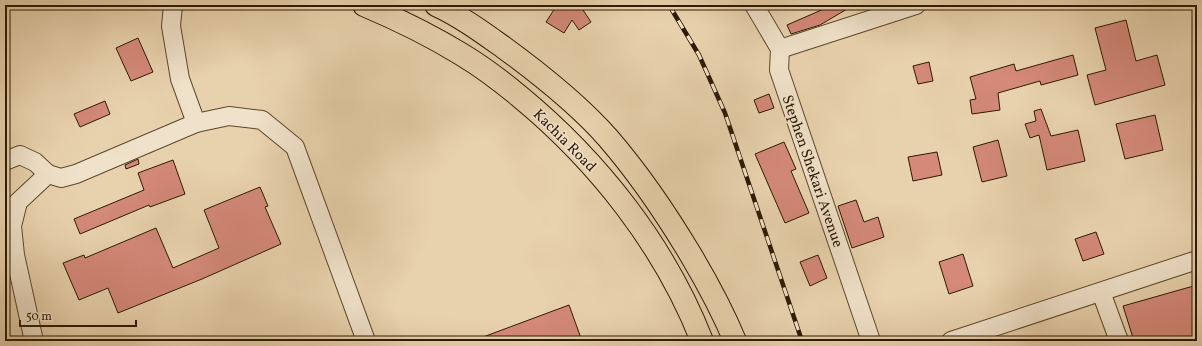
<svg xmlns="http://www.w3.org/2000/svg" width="1202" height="346" font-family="Vollkorn,serif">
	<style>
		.building { fill: #d48979; stroke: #2e1a00 }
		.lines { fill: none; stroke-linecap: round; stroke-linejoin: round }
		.minor-casing { stroke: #5c482b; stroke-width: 20 }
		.primary-casing { stroke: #2e1a00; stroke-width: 24 }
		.minor { stroke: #f0e2ca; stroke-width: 18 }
		.primary { stroke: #e8d2ad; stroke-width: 22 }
		.rail-casing { stroke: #2e1a00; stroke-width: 4.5 }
		.rail { stroke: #f0e2ca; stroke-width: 3; stroke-dasharray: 9; stroke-linecap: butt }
		.labels { text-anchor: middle; stroke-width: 3; stroke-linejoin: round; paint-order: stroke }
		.street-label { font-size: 15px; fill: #2e1a00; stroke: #f0e2ca }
	</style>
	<rect width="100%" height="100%" fill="#e8d2ad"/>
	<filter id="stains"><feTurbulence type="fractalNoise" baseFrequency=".005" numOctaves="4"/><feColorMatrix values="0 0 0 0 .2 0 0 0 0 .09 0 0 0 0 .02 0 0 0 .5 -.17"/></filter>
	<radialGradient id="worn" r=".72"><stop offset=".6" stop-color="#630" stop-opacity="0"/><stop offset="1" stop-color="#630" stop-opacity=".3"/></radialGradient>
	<g class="building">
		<polygon points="557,5 582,5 581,7 591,22 579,30 572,20 564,33 546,22"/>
		<polygon points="833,5 854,5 820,25 791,34 787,25"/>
		<polygon points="1126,20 1136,61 1157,55 1165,85 1095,105 1087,75 1106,70 1095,28"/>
		<polygon points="138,38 153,72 131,81 116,48"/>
		<polygon points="1073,55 1078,75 1041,85 1040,81 998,93 1000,110 972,114 970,100 976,99 970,77 1014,64 1016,71"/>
		<polygon points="929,62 933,81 918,84 913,66"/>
		<polygon points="769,94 774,108 759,113 754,100"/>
		<polygon points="105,101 110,114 80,127 74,114"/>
		<polygon points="1041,109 1051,136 1078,130 1085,161 1047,170 1039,135 1030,138 1025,124 1036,121 1034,111"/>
		<polygon points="1155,115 1163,150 1125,159 1116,124"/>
		<polygon points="998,140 1007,176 982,182 973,147"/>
		<polygon points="784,142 796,169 791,171 809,213 785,223 755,154"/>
		<polygon points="937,152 942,175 913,181 908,157"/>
		<polygon points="138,159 139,164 126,169 125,165"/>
		<polygon points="173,160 185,194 150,207 149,205 80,234 74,219 144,190 138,173"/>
		<polygon points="260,187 268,206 265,207 281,244 202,279 118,313 108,288 79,300 63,263 84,255 85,258 156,228 173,268 219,248 204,210"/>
		<polygon points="856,200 864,222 878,217 884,237 852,248 838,206"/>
		<polygon points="1096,232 1104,254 1083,261 1075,239"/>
		<polygon points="963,254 973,286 949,294 939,262"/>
		<polygon points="818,255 827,278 810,286 800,262"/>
		<polygon points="1197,285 1197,341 1134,341 1123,306"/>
		<polygon points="569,305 582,341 475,341 475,340"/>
	</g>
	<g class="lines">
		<defs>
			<g id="minor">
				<polyline points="173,5 171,26 180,79 196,123"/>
				<polyline points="754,5 780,49 779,70 871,341"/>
				<polyline points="780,49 916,5"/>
				<polyline points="5,161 20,155 35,162 48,174 61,178 76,174 196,123 229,116 262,120 295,147 366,341"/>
				<polyline points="1101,292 1119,341"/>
				<polyline points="34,341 15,255 12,226 18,202 48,174"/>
				<polyline points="951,341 1197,260"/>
			</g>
			<g id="primary">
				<path d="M364,5C397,19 430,35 461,54C481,66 501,81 519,96C598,161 665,246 702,341"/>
				<path d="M436,5C460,16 482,32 503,47C540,74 578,104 608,138C640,175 667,215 692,257C708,284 723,312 735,341"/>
			</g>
		</defs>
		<use href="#minor" class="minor-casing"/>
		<use href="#primary" class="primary-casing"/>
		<use href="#minor" class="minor"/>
		<use href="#primary" class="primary"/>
		<defs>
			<polyline id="rail" points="669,5 699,55 725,113 802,341"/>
		</defs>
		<use href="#rail" class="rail-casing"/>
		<use href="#rail" class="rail"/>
	</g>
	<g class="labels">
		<g class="street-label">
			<text transform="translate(565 140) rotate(45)" y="5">Kachia Road</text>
			<text transform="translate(813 171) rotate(71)" y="5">Stephen Shekari Avenue</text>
		</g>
	</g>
	<rect width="1202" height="346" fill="none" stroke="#e8d2ad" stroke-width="20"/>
	<rect x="6" y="6" width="1190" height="334" fill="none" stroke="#2e1a00" stroke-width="2"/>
	<rect x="10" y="10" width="1182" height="326" fill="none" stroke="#2e1a00"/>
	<path d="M20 320v6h116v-6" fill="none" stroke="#2e1a00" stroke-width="2"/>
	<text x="26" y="320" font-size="12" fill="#2e1a00" stroke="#f0e2ca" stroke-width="3" paint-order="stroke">50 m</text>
	<rect width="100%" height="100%" filter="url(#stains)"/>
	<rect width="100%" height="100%" fill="url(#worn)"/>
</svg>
